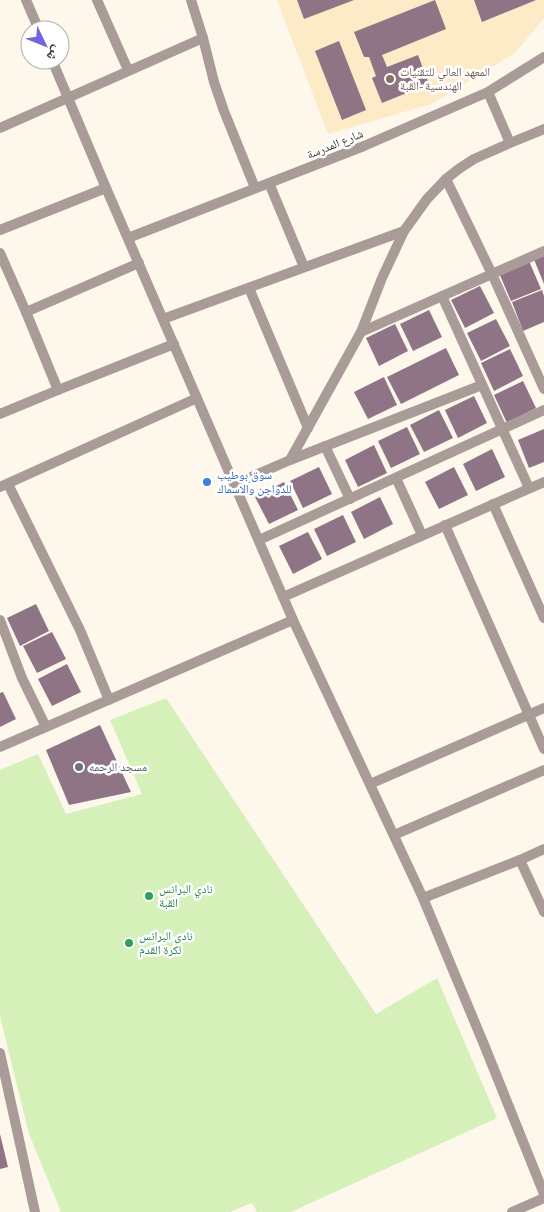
<svg xmlns="http://www.w3.org/2000/svg" width="544" height="1212" font-family="'Public Sans','Noto Naskh Arabic',sans-serif">
	<style>
		.built { fill: #fdeac7 }
		.green { fill: #d5f0b9 }
		.building { fill: #8e7484 }
		.lines { fill: none; stroke-linecap: round; stroke-linejoin: round }
		.minor { stroke: #a99b97; stroke-width: 10 }
		.tertiary { stroke: #a99b97; stroke-width: 10 }
		.education-dot { fill: #8d6e63; stroke: #fff; stroke-width: 2 }
		.shop-dot { fill: #3f7fe0; stroke: #fff; stroke-width: 2 }
		.worship-dot { fill: #6b7280; stroke: #fff; stroke-width: 2 }
		.leisure-dot { fill: #2e9e5b; stroke: #fff; stroke-width: 2 }
		.labels { text-anchor: middle; stroke-width: 5; stroke-linejoin: round; paint-order: stroke }
		.education-label { font-size: 12px; fill: #785e54; stroke: #fff; text-anchor: start }
		.street-label { font-size: 12px; fill: #3d372c; stroke: #fff }
		.shop-label { font-size: 12px; fill: #366cbe; stroke: #fff; text-anchor: start }
		.worship-label { font-size: 12px; fill: #5b616d; stroke: #fff; text-anchor: start }
		.leisure-label { font-size: 12px; fill: #27864d; stroke: #fff; text-anchor: start }
	</style>
	<rect width="100%" height="100%" fill="#fdf7ec"/>
	<polygon class="built" points="277,0 544,0 544,18 515,53 431,104 328,134"/>
	<polygon class="green" points="166,698 376,1014 437,978 497,1118 291,1212 257,1212 252,1203 230,1212 61,1212 29,1134 0,1016 0,770 38,754 66,814 142,794 110,720"/>
	<g class="building">
		<polygon points="297,0 354,0 304,19"/>
		<polygon points="435,0 446,29 382,55 387,67 418,55 429,84 382,103 372,78 376,76 369,57 364,57 354,32"/>
		<polygon points="474,0 536,0 482,22"/>
		<polygon points="339,41 366,110 342,120 315,51"/>
		<polygon points="544,253 544,284 533,257"/>
		<polygon points="529,261 541,289 511,301 499,273"/>
		<polygon points="480,286 494,313 465,328 451,300"/>
		<polygon points="542,290 544,296 544,322 523,331 512,302"/>
		<polygon points="429,310 442,337 413,351 400,324"/>
		<polygon points="496,319 510,346 481,361 467,333"/>
		<polygon points="395,324 408,351 379,366 366,338"/>
		<polygon points="446,348 459,375 401,404 387,377"/>
		<polygon points="510,349 523,376 494,391 481,363"/>
		<polygon points="384,377 397,405 368,419 354,392"/>
		<polygon points="523,381 536,408 507,423 494,395"/>
		<polygon points="474,396 487,423 458,438 445,410"/>
		<polygon points="439,410 453,438 424,452 410,425"/>
		<polygon points="407,427 420,454 391,468 378,441"/>
		<polygon points="544,429 544,462 529,468 518,440"/>
		<polygon points="374,445 387,473 358,487 345,460"/>
		<polygon points="492,449 505,477 476,491 463,464"/>
		<polygon points="319,467 332,494 303,508 290,481"/>
		<polygon points="454,467 468,495 439,509 425,482"/>
		<polygon points="284,482 298,510 269,524 255,497"/>
		<polygon points="380,497 393,524 364,539 351,512"/>
		<polygon points="343,515 356,542 327,556 314,529"/>
		<polygon points="308,532 322,559 293,574 279,546"/>
		<polygon points="36,604 49,631 20,646 7,618"/>
		<polygon points="52,632 66,659 37,673 23,646"/>
		<polygon points="67,664 81,692 52,706 38,679"/>
		<polygon points="3,692 16,719 0,727 0,693"/>
		<polygon points="100,725 131,792 69,805 46,750"/>
		<polygon points="0,1134 8,1167 0,1169"/>
	</g>
	<g class="lines">
		<g class="minor">
			<polyline points="26,0 39,30"/>
			<polyline points="97,0 128,70"/>
			<polyline points="191,0 203,38 214,82 224,111 255,188"/>
			<polyline points="52,60 106,188 293,620 423,898 485,1047 544,1194"/>
			<polyline points="488,92 510,143"/>
			<polyline points="0,128 203,38"/>
			<polyline points="446,179 492,274 544,389"/>
			<polyline points="269,183 304,267"/>
			<polyline points="0,230 106,188"/>
			<polyline points="128,238 364,146 488,92 544,57"/>
			<polyline points="0,253 26,312 58,390"/>
			<polyline points="249,288 308,428"/>
			<polyline points="442,296 529,488"/>
			<polyline points="26,312 139,263"/>
			<polyline points="163,319 404,231"/>
			<polyline points="361,332 382,278 404,231 427,199 446,179 460,168 474,159 510,143 544,129"/>
			<polyline points="0,414 58,390 174,344"/>
			<polyline points="325,446 350,499"/>
			<polyline points="290,460 482,385"/>
			<polyline points="396,478 422,535"/>
			<polyline points="8,484 80,630 109,700"/>
			<polyline points="235,484 290,460 361,332 544,251"/>
			<polyline points="0,487 197,398"/>
			<polyline points="493,504 544,618"/>
			<polyline points="445,525 544,749"/>
			<polyline points="259,540 544,410"/>
			<polyline points="283,597 544,482"/>
			<polyline points="0,620 22,678 46,727"/>
			<polyline points="0,747 293,620"/>
			<polyline points="370,784 544,708"/>
			<polyline points="394,835 544,770"/>
			<polyline points="520,860 544,912"/>
			<polyline points="423,898 520,860 544,849"/>
			<polyline points="0,1053 35,1212"/>
		</g>
		<polyline class="tertiary" points="512,1212 544,1198"/>
	</g>
	<circle class="education-dot" cx="390" cy="79" r="5"/>
	<circle class="shop-dot" cx="207" cy="482" r="5"/>
	<circle class="worship-dot" cx="79" cy="767" r="5"/>
	<g class="leisure-dot">
		<circle cx="149" cy="896" r="5"/>
		<circle cx="129" cy="943" r="5"/>
	</g>
	<g class="labels">
		<g class="education-label">
			<text x="400" y="76">المعهد العالي للتقنيات<tspan x="400" dy="14">الهندسية -القبة</tspan></text>
		</g>
		<g class="street-label">
			<text transform="translate(335 144) rotate(-22)" y="4">شارع المدرسة</text>
		</g>
		<g class="shop-label">
			<text x="217" y="479">سوق بوطيب<tspan x="217" dy="14">للدواجن والاسماك</tspan></text>
		</g>
		<g class="worship-label">
			<text x="89" y="771">مسجد الرحمه</text>
		</g>
		<g class="leisure-label">
			<text x="159" y="893">نادي البرانس<tspan x="159" dy="14">القبة</tspan></text>
			<text x="139" y="940">نادي البرانس<tspan x="139" dy="14">لكرة القدم</tspan></text>
		</g>
	</g>
	<g transform="translate(45 45) rotate(133)"><circle r="24" fill="#ffffff" stroke="#b1afab"/>
	<path d="M0-4L9 19L0 12L-9 19Z" fill="#7065df"/>
	<text y="-8" font-size="14" font-weight="bold" text-anchor="middle" fill="#3d372c">ش</text>
	</g>
</svg>
